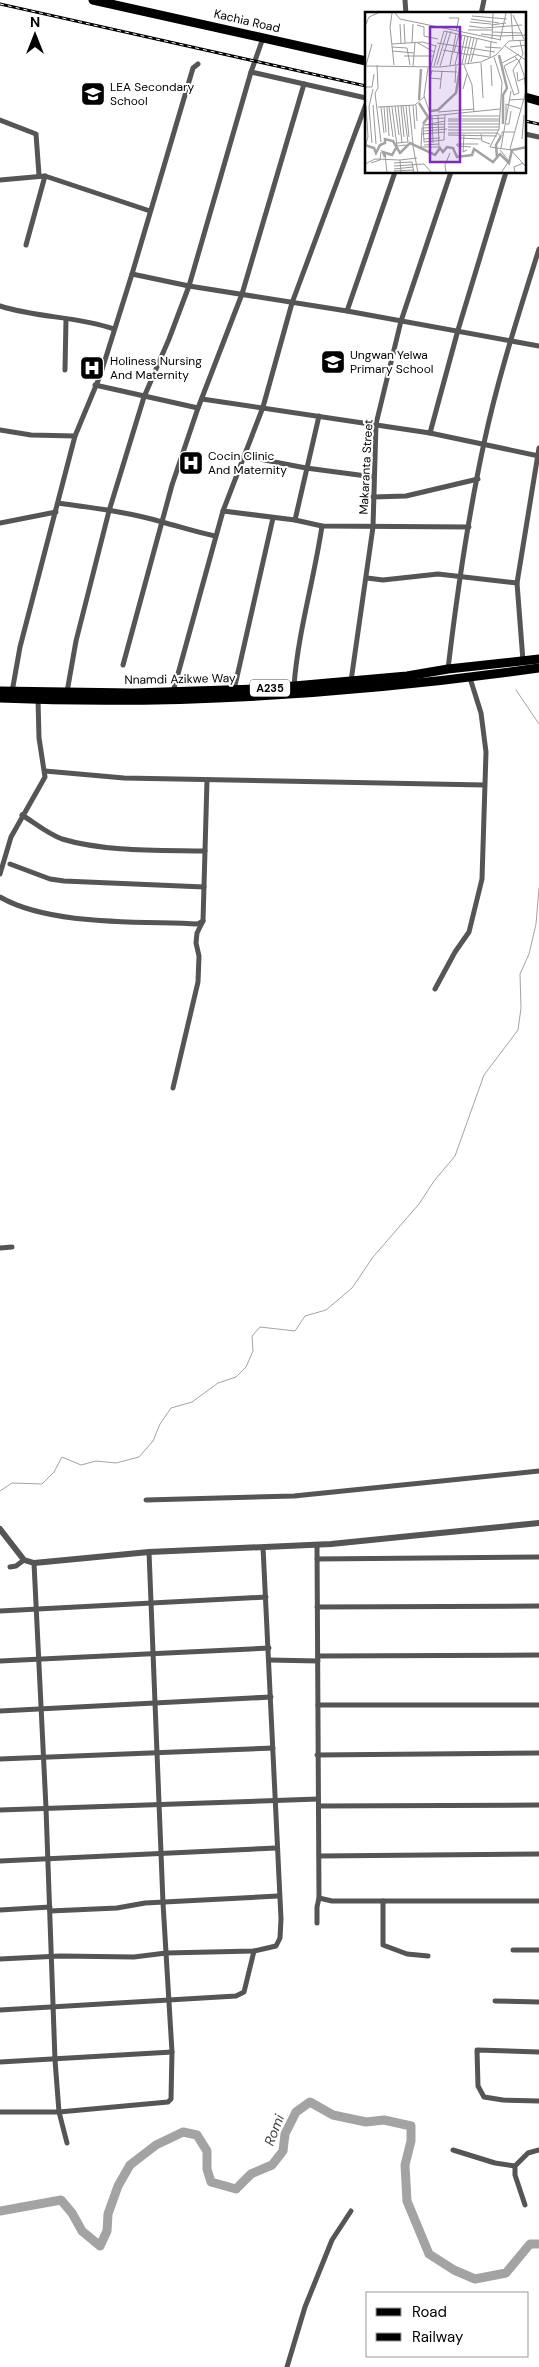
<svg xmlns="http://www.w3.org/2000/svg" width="539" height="2367" font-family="'DM Sans',sans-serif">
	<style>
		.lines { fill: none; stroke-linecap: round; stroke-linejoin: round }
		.stream { stroke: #a3a3a3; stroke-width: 1 }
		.river { stroke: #a3a3a3; stroke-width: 9 }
		.minor { stroke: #555; stroke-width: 5 }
		.tertiary { stroke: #555; stroke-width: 6 }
		.primary { stroke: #000; stroke-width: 9 }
		.trunk { stroke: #000; stroke-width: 9 }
		.rail-casing { stroke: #000; stroke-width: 3 }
		.rail { stroke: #fff; stroke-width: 1; stroke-dasharray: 4; stroke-linecap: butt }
		.labels { text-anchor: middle; stroke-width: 4; stroke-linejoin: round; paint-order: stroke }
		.shield { fill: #fff; stroke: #4c4c4c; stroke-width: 1 }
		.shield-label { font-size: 11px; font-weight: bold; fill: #000 }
		.street-label { font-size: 12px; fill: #000; stroke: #fff }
		.poi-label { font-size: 12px; fill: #000; stroke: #fff; text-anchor: start }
		.water-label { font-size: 14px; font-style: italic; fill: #444; stroke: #fff }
		.inset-river { fill: none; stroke: #a3a3a3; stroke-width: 2.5 }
		.inset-road { fill: none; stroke: #999; stroke-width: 1 }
		.view { fill: #7b2cbf; fill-opacity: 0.15; stroke: #7b2cbf; stroke-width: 2.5 }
		.inset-edge { fill: none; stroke: #000; stroke-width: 2.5 }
	</style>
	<rect width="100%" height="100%" fill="#fff"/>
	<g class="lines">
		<g class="stream">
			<polyline points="516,690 539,724"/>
			<polyline points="0,1491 12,1483 42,1484 54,1472 62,1457 81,1465 96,1461 116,1463 139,1457 153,1441 160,1424 171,1408 192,1402 218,1383 236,1377 246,1367 253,1351 252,1336 260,1327 295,1331 305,1316 326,1310 352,1288 373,1257 419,1204 434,1181 455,1156 484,1075 518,1030 521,1008 520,974 529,954 536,924 539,888"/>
		</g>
		<polyline class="river" points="0,2211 61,2200 72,2213 82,2231 100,2246 107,2231 108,2214 118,2186 130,2165 156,2145 183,2132 197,2135 207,2151 207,2169 211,2182 236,2189 251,2174 272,2165 283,2151 285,2134 296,2112 310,2102 333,2115 366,2122 384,2120 411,2126 411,2141 405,2165 407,2201 429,2254 454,2270 475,2279 506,2273 530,2244 539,2244"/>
		<g class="minor">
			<polyline points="405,0 406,14"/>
			<polyline points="481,14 484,0"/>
			<polyline points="251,72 366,98"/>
			<polyline points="0,120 36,134 39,175"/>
			<polyline points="525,134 539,137"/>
			<polyline points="0,180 45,176 150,211"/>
			<polyline points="26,245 45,176"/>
			<polyline points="132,274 189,286 347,311 539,346"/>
			<path d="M0,306C37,318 77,316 114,329"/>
			<polyline points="347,311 395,172"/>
			<polyline points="65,370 66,319"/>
			<polyline points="95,385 198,408"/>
			<polyline points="202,399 430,433 539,456"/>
			<polyline points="0,430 31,435 75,436"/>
			<polyline points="430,433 458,330 506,172"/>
			<polyline points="244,456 306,468 374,477"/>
			<polyline points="373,497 406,496 478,479"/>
			<path d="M58,503C93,508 129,512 162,522C181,527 196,532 215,536"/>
			<polyline points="223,511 295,520 322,526 469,527"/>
			<polyline points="295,520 319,416"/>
			<polyline points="0,523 56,512"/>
			<polyline points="367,578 383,580 438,574 517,583"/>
			<polyline points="523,661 517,583 539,448"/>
			<polyline points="123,665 172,485 198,408 242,294 304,84"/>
			<path d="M448,669C457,593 468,517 484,443C498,377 519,313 539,249"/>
			<polyline points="351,681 373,527 376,424 401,321 451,172"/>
			<path d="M294,686C298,632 314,580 322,526"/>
			<polyline points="234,690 273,518"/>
			<polyline points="12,692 20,647 75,436 100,376 132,274 193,68 198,64"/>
			<polyline points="67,692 76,641 109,511 144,397 169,339 189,286 251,72 263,38"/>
			<polyline points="173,692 223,511 263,407 292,303 366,104"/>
			<polyline points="45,771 124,778 484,785"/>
			<path d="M22,815C35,823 48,834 62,839C105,852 160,850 205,851"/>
			<polyline points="10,864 50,879 64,881 204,887"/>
			<polyline points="0,874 11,837 45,777 39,738 38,699"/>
			<path d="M0,897C50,926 141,921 198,924L203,921"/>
			<polyline points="435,989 455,952 469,932 482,879 486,752 481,713 470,678"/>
			<polyline points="173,1088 198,982 199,956 196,943 197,933 203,921 207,780"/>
			<polyline points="0,1248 12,1247"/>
			<polyline points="146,1500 294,1496 539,1471"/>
			<polyline points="317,1545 319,1898 317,1907 317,1923"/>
			<polyline points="317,1559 539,1557"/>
			<polyline points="34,1563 46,1808 55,2060 59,2112 67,2143"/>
			<polyline points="10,1567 16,1566 24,1560"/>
			<polyline points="317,1607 539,1606"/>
			<polyline points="0,1611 266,1597"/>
			<polyline points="318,1656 539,1655"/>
			<polyline points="269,1660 318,1661"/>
			<polyline points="0,1661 269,1648"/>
			<polyline points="318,1705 539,1705"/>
			<polyline points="0,1711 271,1697"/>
			<polyline points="317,1755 539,1753"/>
			<polyline points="0,1759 273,1748"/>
			<polyline points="319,1806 539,1805"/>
			<polyline points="0,1810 318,1799"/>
			<polyline points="319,1856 539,1854"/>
			<polyline points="0,1861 276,1848"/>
			<polyline points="319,1898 332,1901 539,1901"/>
			<polyline points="383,1901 383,1945 407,1954 428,1956"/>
			<polyline points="0,1910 50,1907"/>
			<polyline points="50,1911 117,1908 145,1903 278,1896"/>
			<polyline points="513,1950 539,1950"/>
			<polyline points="0,1959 60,1956 134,1957 166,1953 254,1951 276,1946 280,1938 281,1919 263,1547"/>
			<polyline points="495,2001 539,2002"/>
			<polyline points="0,2010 236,1996 244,1992 254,1951"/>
			<polyline points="539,2052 477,2050 478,2086 484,2097 503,2100 539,2101"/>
			<polyline points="0,2062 172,2052"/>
			<polyline points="0,2112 59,2112 168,2102 171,2099 172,2052 163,1903 149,1552"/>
			<polyline points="453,2150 495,2163 515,2166"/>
			<polyline points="525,2205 515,2175 515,2166 528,2153 539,2150"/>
			<polyline points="287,2367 305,2307 332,2240 351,2211"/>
		</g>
		<polyline class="tertiary" points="0,1529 24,1560 34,1563 149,1552 331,1544 539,1523"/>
		<g class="primary">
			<polyline points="93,0 366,61"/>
			<polyline points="525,97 539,101"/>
		</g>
		<g class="trunk">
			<polyline points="0,691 133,693 260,689 407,676 448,669 539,659"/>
			<path d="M0,698C180,706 361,693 539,668"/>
		</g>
		<defs>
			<g id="rail">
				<polyline points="0,4 366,86"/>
				<polyline points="525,121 539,124"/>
			</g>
		</defs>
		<use href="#rail" class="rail-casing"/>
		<use href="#rail" class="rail"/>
	</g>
	<defs>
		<symbol id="school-square" viewBox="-11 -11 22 22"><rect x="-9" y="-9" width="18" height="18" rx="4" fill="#000" stroke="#fff"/><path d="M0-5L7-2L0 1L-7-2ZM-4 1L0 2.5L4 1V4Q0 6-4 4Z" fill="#fff"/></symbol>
		<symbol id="hospital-square" viewBox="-11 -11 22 22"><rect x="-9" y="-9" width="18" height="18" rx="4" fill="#000" stroke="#fff"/><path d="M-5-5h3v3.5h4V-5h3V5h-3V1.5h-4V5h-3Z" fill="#fff"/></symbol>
	</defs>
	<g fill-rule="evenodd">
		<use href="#school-square" x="79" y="80" width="28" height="28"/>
		<use href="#school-square" x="319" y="348" width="28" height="28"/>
		<use href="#hospital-square" x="78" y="354" width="28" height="28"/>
		<use href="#hospital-square" x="177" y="449" width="28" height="28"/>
	</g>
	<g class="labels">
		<rect class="shield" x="250" y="679.5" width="40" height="17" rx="4"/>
		<g class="shield-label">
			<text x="270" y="692">A235</text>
		</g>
		<g class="street-label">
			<text transform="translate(247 21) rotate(13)" y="4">Kachia Road</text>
			<text transform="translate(366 467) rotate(-87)" y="4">Makaranta Street</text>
			<text transform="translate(180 679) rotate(-1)" y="4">Nnamdi Azikwe Way</text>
		</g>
		<g class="poi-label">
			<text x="110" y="91">LEA Secondary<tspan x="110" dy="14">School</tspan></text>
			<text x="350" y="359">Ungwan Yelwa<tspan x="350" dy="14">Primary School</tspan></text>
			<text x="110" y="365">Holiness Nursing<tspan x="110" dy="14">And Maternity</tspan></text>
			<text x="208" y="460">Cocin Clinic<tspan x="208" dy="14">And Maternity</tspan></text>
		</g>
		<g class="water-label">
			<text transform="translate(274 2130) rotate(-69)" y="5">Romi</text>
		</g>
	</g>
	<g transform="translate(365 12)">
		<rect width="161" height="161" fill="#fff"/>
		<path class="inset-river" d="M134,43L142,76L138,83V112M54,88L56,57M54,91L63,105L58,112M66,99L73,98L91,81L95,56M0,133L9,136L11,141L15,133L20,131V127L28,129L35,141L45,131L70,143L75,136L78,140L82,135L88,136L92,145L107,143L109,137L128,150L135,142L144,151L147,138L162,135M20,145L18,140L27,143L31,136M132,146L131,133L136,124"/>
		<path class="inset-road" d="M27,1L25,15L29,53M30,1L35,7L136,28M146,1L148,28M148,3L159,27M107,4L142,7M84,6H94L91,19M106,7L134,11M105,10L126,12M35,12L36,31M39,12L40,31M52,13L59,15V24L73,27M126,13L141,11M0,14L4,5L13,1M104,14L119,16L157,13M103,18H127M79,19L132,31M127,20L157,21M116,22L135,24M135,24L162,23M127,27L128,1M135,28L141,1M155,29L158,42L154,49L159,63L161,79L145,137L162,156M47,31L48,12M53,31L69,40M72,31L130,40M27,32L58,30L71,34M140,34L162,49M27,35L42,36L45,53M120,35L136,36M145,35L162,33M78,38L105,43M27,39L49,41M89,40L94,22M106,42L124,45M39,44H68M129,45L137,70L134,117L125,135L146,138M150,45L154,49L148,58L154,81L149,83L139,54L152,47M125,46L126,29M106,50L112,27M100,51L106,25M116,51L118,86M137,51L154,42M94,52L100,24M97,52L103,24M103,52L109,26M1,53L7,32M12,53L13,76L10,81L16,130M72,53L82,20M85,53L91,22M90,53L97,23M99,53L107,73L109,100M126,53L127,74M0,54L75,55L116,50L131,43L144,29L162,28M48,54L50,31M66,54L71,33M69,54L79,19M75,54L86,19M63,56L59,84L66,104L135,97M67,58L65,66L76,67M67,59L92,60M152,60L153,69L160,66M90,71L91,54M0,75H7L9,62M75,77L77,59M98,77L102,62M144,88L160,87M8,93L11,132M44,93L48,132M48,93L50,117M51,93L52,109M30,94L34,123M33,94L37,131M36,94L39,125M41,94L44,125M13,95L50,93L59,85M16,95L19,121M19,95L21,120M22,95L24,124M24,95L28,125M27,95L32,134L41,133M73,100L109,97M67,104L68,131M93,104H135M63,107L80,106M83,107H135M141,108V92L156,97M83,109H135M83,112H135M141,112H144L146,99M60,113L80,109M83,115H134M83,118H134M59,119L82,117M83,121H132L136,124M57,122L80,120M99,122L98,140L102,138M116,122L117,129L125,132M83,123L132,124M137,124V120H149M94,126L117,127M59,127L75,126M157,127L159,103M59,130L79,128L80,103M59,130L58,113L80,112M7,131L4,95L8,77M32,131L43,130L38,94M59,133L74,132M48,134L53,161M0,135L3,125L1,94M56,135H74L73,103M56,135L57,116L80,115M106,135L92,134V132H113M136,136L146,79M135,138L144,149L136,161M20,142L22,161M35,148L52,146M6,151L15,148L16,140M29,151L47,150L49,161M0,152L10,147L35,148L36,161M29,154L59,152L67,161M29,157L48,155M29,159L49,158M81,161L80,153L85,141M150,161L149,155L158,151"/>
		<path class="view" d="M65,15H95V150H65Z"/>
		<rect width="161" height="161" class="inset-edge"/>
	</g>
	<rect x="366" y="2292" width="162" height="65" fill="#ffffff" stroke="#999999"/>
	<rect x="376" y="2308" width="25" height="8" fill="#000000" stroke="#999999"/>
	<text x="412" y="2317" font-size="15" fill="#000000">Road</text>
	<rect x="376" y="2333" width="25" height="8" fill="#000000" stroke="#999999"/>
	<text x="412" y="2342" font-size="15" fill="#000000">Railway</text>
	<g transform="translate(35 35)" stroke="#ffffff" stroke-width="4" paint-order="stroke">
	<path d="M0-4L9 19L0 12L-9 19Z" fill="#000000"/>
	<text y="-8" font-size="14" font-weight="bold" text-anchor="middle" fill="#000000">N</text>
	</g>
</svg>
